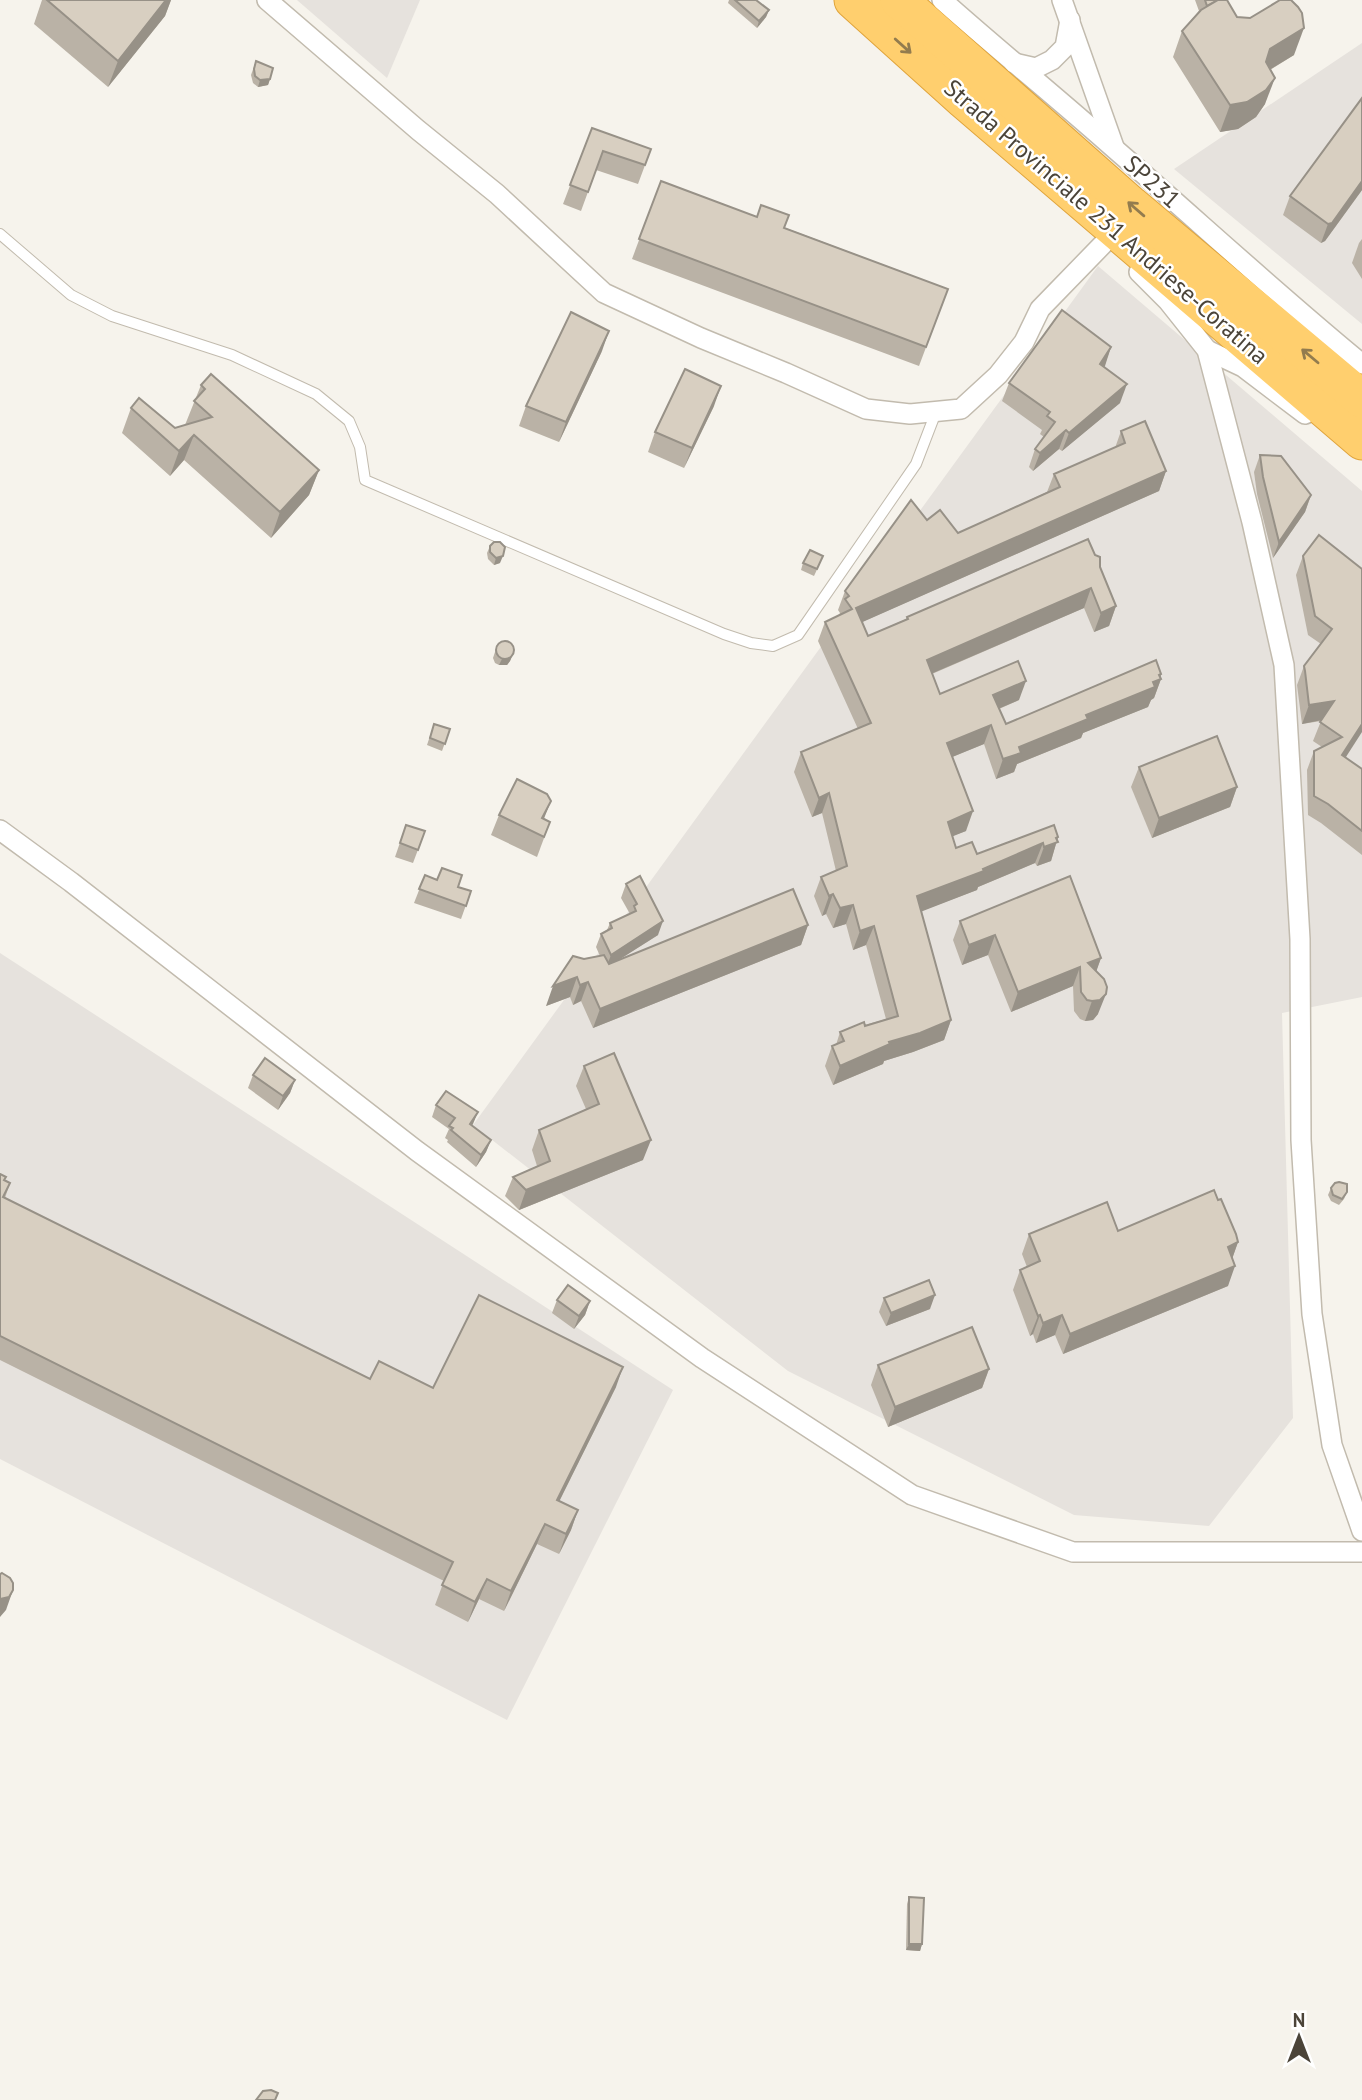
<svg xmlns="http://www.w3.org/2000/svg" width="1362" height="2100" font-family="'PT Sans',sans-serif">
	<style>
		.industrial { fill: #e6e2dd }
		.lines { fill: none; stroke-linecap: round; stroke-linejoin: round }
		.lane-casing { stroke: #c2bbae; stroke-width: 12 }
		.street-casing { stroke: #c2bbae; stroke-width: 22 }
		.highway-casing { stroke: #e0a43c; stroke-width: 39 }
		.lane { stroke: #fff; stroke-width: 10 }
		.street { stroke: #fff; stroke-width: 19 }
		.highway { stroke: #ffcf6e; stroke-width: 37 }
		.wall { fill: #bab2a6 }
		.shaded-wall { fill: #979187 }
		.building { fill: #d8cfc1; stroke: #979187; stroke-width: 2 }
		.oneway { stroke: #937c4e }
		.labels { text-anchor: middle; stroke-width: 5; stroke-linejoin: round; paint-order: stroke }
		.street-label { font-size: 24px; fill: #4b4439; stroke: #fff }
	</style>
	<rect width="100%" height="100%" fill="#f6f3ec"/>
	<g class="industrial">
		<polygon points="297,0 420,0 387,78"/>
		<polygon points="1362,43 1362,324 1174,169"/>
		<polygon points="1098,266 1362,491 1362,997 1282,1013 1293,1418 1209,1526 1074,1515 788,1371 473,1125"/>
		<polygon points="0,953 673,1390 507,1720 0,1459"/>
	</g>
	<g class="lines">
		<defs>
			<polyline id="lane" points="0,234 71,295 112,316 232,355 316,394 349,421 360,447 365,480 724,634 751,643 773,646 798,635 916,464 936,412"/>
			<g id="street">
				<polyline points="267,0 418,130 497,194 604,293 701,338 786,373 866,409 910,414 961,409 998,375 1024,342 1040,309 1108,239"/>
				<path d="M942,0C999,51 1059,99 1116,150C1198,221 1278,295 1362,364"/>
				<polyline points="1062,0 1114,147"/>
				<polyline points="1014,63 1036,68 1052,60 1065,47 1070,20"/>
				<polyline points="1139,272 1168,301 1207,350 1252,522 1284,665 1300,939 1301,1140 1312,1314 1332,1445 1362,1531"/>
				<polyline points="1207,350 1243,367 1305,414"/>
				<polyline points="0,830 71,882 417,1151 702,1358 912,1495 1073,1552 1362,1552"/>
			</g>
			<g id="highway">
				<polyline points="853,0 964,100 1362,441"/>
				<polyline points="899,0 1131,205 1362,399"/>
			</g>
		</defs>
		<use href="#lane" class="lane-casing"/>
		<use href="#street" class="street-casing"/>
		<use href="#highway" class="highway-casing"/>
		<use href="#lane" class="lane"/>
		<use href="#street" class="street"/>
		<use href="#highway" class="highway"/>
	</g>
	<g class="wall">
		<polygon points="42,0 171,0 165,16 108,87 34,24"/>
		<polygon points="729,0 756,0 769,10 766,17 757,28 728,3"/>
		<polygon points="1195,0 1227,0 1237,17 1294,55 1270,70 1265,104 1256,117 1238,129 1220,132 1173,57 1182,31 1199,11"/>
		<polygon points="256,61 270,79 268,85 258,87 253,83 251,75"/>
		<polygon points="1362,98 1362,190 1325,241 1321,243 1283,215 1290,196"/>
		<polygon points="592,128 651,149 638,184 596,170 581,211 563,204"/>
		<polygon points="661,181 948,289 919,366 632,259"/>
		<polygon points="1362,239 1362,279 1352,263 1359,243"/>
		<polygon points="1111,347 1104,367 1120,403 1062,451 1059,449 1033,471 1029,467 1035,449 1044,437 1040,434 1042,430 1002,401 1009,383"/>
		<polygon points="602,351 559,442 519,426 526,406"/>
		<polygon points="201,385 319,470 309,495 271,538 184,460 170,476 122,433 131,408 175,428 185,425"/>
		<polygon points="714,406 684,468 648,452 655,432"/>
		<polygon points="1121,431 1166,471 1159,491 862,622 868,636 906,619 907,617 1100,567 1116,606 1109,626 1094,632 1084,608 932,674 940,694 1019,700 999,709 1006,724 1161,674 1161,679 1154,698 1151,700 1148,707 1083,733 1081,738 1017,764 1014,772 996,779 984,744 952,757 966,831 952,836 956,848 977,854 1058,837 1051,861 1037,866 1035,863 978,887 977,890 921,911 951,1020 944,1040 913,1052 884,1061 883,1064 833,1085 825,1066 832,1046 836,1045 840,1032 886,1019 866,945 853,950 846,924 833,928 826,914 822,916 814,896 821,877 836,871 822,813 812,817 794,772 801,752 858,729 818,641 825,622 839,615 840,613 838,610 845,591 927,520 958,533 1047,492 1054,474 1115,448"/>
		<polygon points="1260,455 1311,495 1305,512 1273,558 1257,494 1254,472"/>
		<polygon points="490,546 500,563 494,565 488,559 487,553"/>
		<polygon points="1303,556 1362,569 1346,758 1362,769 1362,855 1321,823 1308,815 1307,770 1314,751 1322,747 1313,741 1321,721 1302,724 1297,685 1304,666 1321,644 1308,635 1296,575"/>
		<polygon points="803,563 820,563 814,576 801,570"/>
		<polygon points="497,646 513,654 510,661 507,665 499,665 495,663 493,658"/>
		<polygon points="434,724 450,729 442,751 427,745"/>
		<polygon points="1139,767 1237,787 1230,807 1152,838 1131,787"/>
		<polygon points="499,815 544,819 550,822 537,857 491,835"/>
		<polygon points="406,825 425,831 413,863 395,857"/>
		<polygon points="425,875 471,891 461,919 414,903"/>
		<polygon points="626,884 658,935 620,959 808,925 801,945 593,1028 581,1001 573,1005 570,997 546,1006 584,959 600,956 596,947 601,934 607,930 610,923 630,914 621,898"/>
		<polygon points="960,921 1101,958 1096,971 1098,1014 1093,1020 1085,1021 1080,1019 1074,1011 1073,986 1011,1012 988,955 962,965 953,940"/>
		<polygon points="584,1066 643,1160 519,1210 505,1196 513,1177 537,1166 532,1150 539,1130 586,1109 576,1086"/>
		<polygon points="253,1075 295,1080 290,1093 278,1110 248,1088"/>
		<polygon points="436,1105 472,1126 491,1140 486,1152 476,1167 447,1142 448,1140 445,1138 449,1129 432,1117"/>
		<polygon points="0,1174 5,1180 10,1183 5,1198 370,1379 433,1388 616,1387 559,1501 578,1510 571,1530 559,1554 537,1544 504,1611 479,1599 468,1622 435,1605 444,1581 0,1360"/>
		<polygon points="1331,1188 1347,1192 1344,1199 1339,1205 1331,1201 1328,1195"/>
		<polygon points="1218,1200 1238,1242 1232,1259 1228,1286 1063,1354 1055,1335 1036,1343 1033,1334 1030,1336 1013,1290 1020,1270 1027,1267 1022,1254 1029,1234 1118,1231"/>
		<polygon points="884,1298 930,1309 886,1326 879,1312"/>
		<polygon points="557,1300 590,1301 585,1315 574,1329 552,1313"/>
		<polygon points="878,1365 989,1369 982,1388 888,1427 871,1385"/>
		<polygon points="909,1897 922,1944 920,1951 906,1950 907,1904"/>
	</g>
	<g class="shaded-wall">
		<polygon points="166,0 171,0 165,16 108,87 118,61"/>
		<polygon points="769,10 766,17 757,28 759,21"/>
		<polygon points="1304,28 1294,55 1261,75 1270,49"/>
		<polygon points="1275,78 1265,104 1256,117 1238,129 1220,132 1230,105"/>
		<polygon points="270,79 268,85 258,87 260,80"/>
		<polygon points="1362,181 1362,190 1325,241 1321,243 1328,224"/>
		<polygon points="609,331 602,351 559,442 566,422"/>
		<polygon points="1111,347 1105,366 1093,382 1100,364"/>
		<polygon points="1127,384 1120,403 1062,451 1069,433"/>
		<polygon points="721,386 714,406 684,468 692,448"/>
		<polygon points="1066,430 1059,449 1033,471 1040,453"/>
		<polygon points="194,435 184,460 170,476 179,451"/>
		<polygon points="319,470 309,495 271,538 280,512"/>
		<polygon points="1166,471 1159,491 849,628 856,608"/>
		<polygon points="1311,495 1305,512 1273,558 1279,542"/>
		<polygon points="503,556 500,563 494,565 496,558"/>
		<polygon points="1091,588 1084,608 919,679 927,660"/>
		<polygon points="1116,606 1109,626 1094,632 1101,613"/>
		<polygon points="513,654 510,661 507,665 499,665 502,659"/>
		<polygon points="1161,674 1159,679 1161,679 1154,698 1151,700 1148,707 1083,733 1081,738 1017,764 1014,772 996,779 1003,759 1019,747 1153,682"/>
		<polygon points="1026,681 1019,700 986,714 993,695"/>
		<polygon points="1334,701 1327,719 1302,724 1309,705"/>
		<polygon points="1362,724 1362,732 1335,774 1342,755"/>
		<polygon points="991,725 984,744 940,762 947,743"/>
		<polygon points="1237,787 1230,807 1152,838 1159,818"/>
		<polygon points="829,793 822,813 812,817 819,798"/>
		<polygon points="551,801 543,821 542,818"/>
		<polygon points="973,811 966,831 941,841 948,822"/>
		<polygon points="1058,837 1051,861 1037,866 1044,847"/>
		<polygon points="1043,843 1035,863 978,887 977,890 910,916 917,896"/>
		<polygon points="833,894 826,914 822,916 829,896"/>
		<polygon points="853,905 846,924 833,928 840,908"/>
		<polygon points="663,921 658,935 606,968 611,955"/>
		<polygon points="808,925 801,945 593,1028 600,1009"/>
		<polygon points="874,926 866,945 853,950 860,931"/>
		<polygon points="995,935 988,955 962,965 969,945"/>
		<polygon points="1101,958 1094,978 1088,963"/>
		<polygon points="1080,967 1073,986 1011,1012 1018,992"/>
		<polygon points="577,977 570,997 546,1006 553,986"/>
		<polygon points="588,982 581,1001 573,1005 580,985"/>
		<polygon points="1106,994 1098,1014 1093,1020 1085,1021 1092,1001"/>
		<polygon points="951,1020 944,1040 913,1052 884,1061 883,1064 833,1085 840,1066 889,1042"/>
		<polygon points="295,1080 290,1093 278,1110 283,1096"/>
		<polygon points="478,1112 473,1124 465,1136 470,1124"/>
		<polygon points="491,1140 486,1152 476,1167 481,1155"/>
		<polygon points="651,1140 643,1160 519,1210 526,1190"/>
		<polygon points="1238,1242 1231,1262 1228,1247"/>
		<polygon points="1235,1266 1228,1286 1063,1354 1070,1334"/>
		<polygon points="935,1295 930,1309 886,1326 891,1313"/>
		<polygon points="590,1301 585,1315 574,1329 579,1316"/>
		<polygon points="1040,1315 1033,1334 1030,1336 1038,1316"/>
		<polygon points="1062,1315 1055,1335 1036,1343 1043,1323"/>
		<polygon points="623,1367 616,1387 550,1520 557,1500"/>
		<polygon points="989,1369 982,1388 888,1427 895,1407"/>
		<polygon points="578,1510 571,1530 559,1554 566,1534"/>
		<polygon points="545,1524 537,1544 504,1611 511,1591"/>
		<polygon points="487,1579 479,1599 468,1622 475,1602"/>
		<polygon points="13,1590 6,1610 0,1617 0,1599"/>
		<polygon points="909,1944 922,1944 920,1951 906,1950"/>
	</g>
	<g class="building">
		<polygon points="47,0 166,0 118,61"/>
		<polygon points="735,0 756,0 769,10 759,21"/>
		<polygon points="1205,0 1218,0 1207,6"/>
		<polygon points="1218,0 1227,0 1237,17 1250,18 1280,0 1291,0 1298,7 1302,13 1304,28 1270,49 1266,62 1275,78 1266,90 1247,102 1230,105 1182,31 1201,10"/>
		<polygon points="256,61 273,68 270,79 260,80 255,76 254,69"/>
		<polygon points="1362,98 1362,181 1332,223 1328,224 1290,196"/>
		<polygon points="592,128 651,149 645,165 603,151 588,192 570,185"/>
		<polygon points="661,181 757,217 761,205 789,215 784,228 948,289 926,347 639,239"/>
		<polygon points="1062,310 1111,347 1100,364 1127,384 1069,433 1066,430 1040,453 1035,449 1055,422 1047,416 1050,412 1009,383"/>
		<polygon points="571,312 609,331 566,422 526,406"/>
		<polygon points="685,369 721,386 692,448 655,432"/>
		<polygon points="211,374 319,470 280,512 194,435 179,451 131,408 139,398 175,428 212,417 194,401 205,389 201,385"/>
		<polygon points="1145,421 1166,471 856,608 868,636 908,619 907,617 1088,539 1095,555 1100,557 1100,567 1116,606 1101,613 1091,588 927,660 940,694 1018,661 1026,681 993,695 1006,724 1156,660 1161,674 1159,675 1161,679 1153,682 1155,687 1086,715 1088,719 1019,747 1021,753 1003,759 991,725 947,743 973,811 948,822 956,848 972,842 977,854 1054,825 1058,837 1056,838 1058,842 1044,847 1043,843 983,869 984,871 917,896 951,1020 920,1033 889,1042 890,1044 840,1066 832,1046 844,1041 840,1032 864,1022 865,1026 898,1016 874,926 860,931 853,905 840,908 833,894 829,896 821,877 847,866 829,793 819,798 801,752 871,723 825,622 852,609 845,599 849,596 845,591 911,500 927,520 940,510 958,533 1060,487 1054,474 1125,443 1121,431"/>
		<polygon points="1260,455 1281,456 1311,495 1279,542 1263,477"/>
		<polygon points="1319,535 1362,569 1362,724 1342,755 1362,769 1362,831 1328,804 1314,796 1314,751 1342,737 1320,722 1334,701 1309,705 1305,671 1304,666 1332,629 1315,616 1303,556"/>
		<polygon points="494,542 500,542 505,547 503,556 496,558 490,552 490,546"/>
		<polygon points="810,550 823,556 817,569 803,563"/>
		<circle cx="505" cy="650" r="9"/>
		<polygon points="434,724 450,729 445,744 430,738"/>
		<polygon points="1217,736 1237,787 1159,818 1139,767"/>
		<polygon points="517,779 547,794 551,801 542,818 550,822 544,837 499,815"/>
		<polygon points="406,825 425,831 418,850 400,843"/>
		<polygon points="442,868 462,875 458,887 471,891 466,906 419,889 425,875 437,880"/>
		<polygon points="640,876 663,921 611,955 601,934 612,928 610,923 636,911 634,906 637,904 626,884"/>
		<polygon points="1070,876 1101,958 1088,963 1104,979 1107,987 1106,994 1100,1000 1092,1001 1087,1000 1081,992 1080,967 1018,992 995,935 969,945 960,921"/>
		<polygon points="793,889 808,925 600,1009 588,982 580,985 577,977 553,986 573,956 584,959 604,955 609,964"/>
		<polygon points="614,1053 651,1140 526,1190 513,1177 550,1161 539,1130 599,1104 584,1066"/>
		<polygon points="265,1058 295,1080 283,1096 253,1075"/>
		<polygon points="446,1091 478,1112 470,1124 491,1140 481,1155 451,1130 453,1128 449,1126 455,1118 436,1105"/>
		<polygon points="0,1174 6,1177 4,1180 10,1183 3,1197 370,1379 379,1361 433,1388 479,1295 623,1367 557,1500 578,1510 566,1534 545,1524 511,1591 487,1579 475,1602 442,1585 453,1562 0,1336"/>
		<polygon points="1339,1182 1347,1184 1347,1192 1342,1199 1333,1195 1331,1188 1335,1183"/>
		<polygon points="1214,1190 1218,1200 1221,1199 1236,1234 1238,1242 1228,1247 1235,1266 1070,1334 1062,1315 1043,1323 1040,1315 1038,1316 1020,1270 1040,1261 1029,1234 1107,1202 1118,1231"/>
		<polygon points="929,1280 935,1295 891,1313 884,1298"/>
		<polygon points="568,1285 590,1301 579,1316 557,1300"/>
		<polygon points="972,1327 989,1369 895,1407 878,1365"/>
		<polygon points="2,1573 10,1578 13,1583 13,1590 9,1597 0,1599 0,1574"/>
		<polygon points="909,1897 924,1898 922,1944 909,1944"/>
		<polygon points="271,2090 278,2093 275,2100 256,2100 263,2091"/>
	</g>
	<defs><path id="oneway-shaft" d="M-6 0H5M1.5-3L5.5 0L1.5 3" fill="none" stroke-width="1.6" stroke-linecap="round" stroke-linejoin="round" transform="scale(1.75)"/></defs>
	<g class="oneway">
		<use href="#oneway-shaft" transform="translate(903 46) rotate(42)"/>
		<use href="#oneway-shaft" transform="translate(1136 209) rotate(-139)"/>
		<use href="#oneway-shaft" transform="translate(1310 356) rotate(-140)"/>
	</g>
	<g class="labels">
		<g class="street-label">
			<text transform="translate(1152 182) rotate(42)" y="8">SP231</text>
			<text transform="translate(1106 222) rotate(41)" y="8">Strada Provinciale 231 Andriese-Coratina</text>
		</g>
	</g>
	<g transform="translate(1299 2037)" stroke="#ffffff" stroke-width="5" paint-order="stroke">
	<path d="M0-5L12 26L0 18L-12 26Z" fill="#4b4439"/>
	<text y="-10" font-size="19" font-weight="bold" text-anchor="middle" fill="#4b4439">N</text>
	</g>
</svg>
